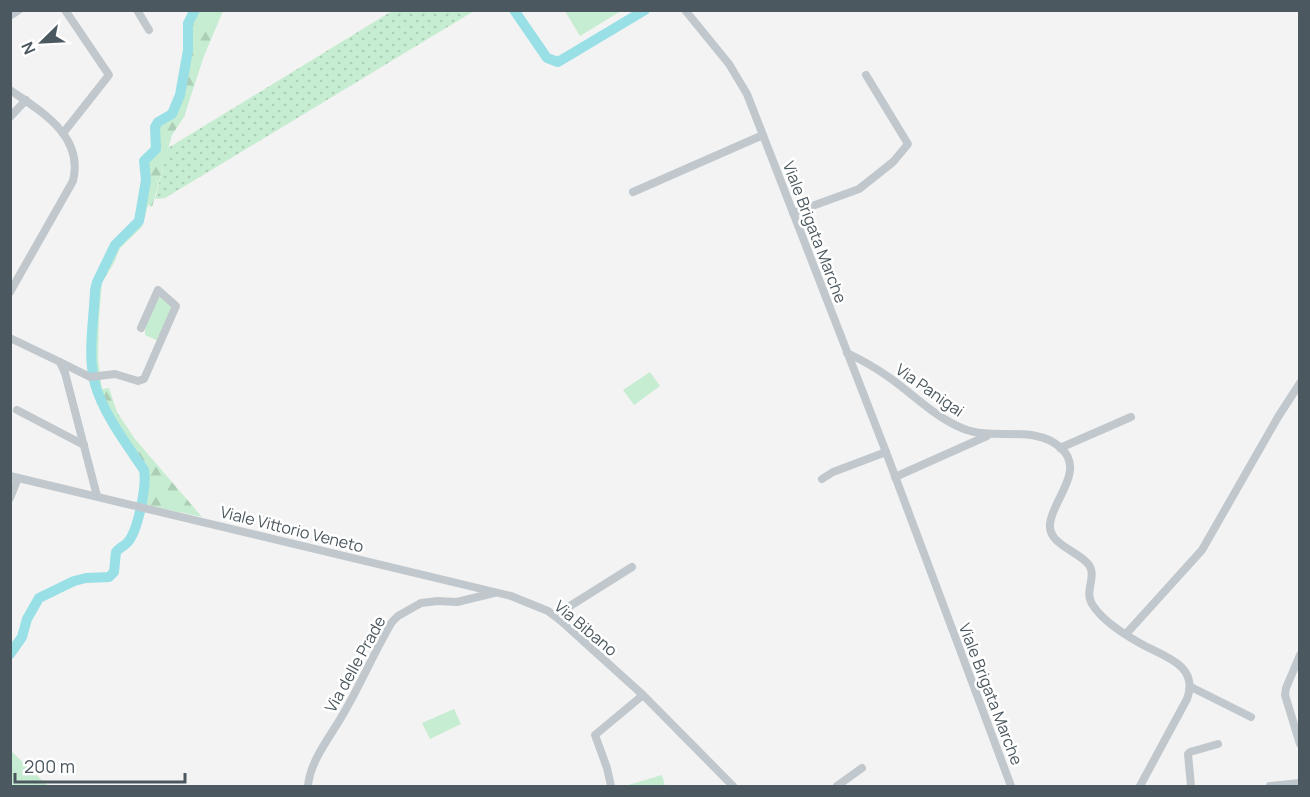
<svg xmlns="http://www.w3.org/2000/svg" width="1310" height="797" font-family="Manrope,sans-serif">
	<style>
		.grass { fill: url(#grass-dots) }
		.forest { fill: url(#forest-firs) }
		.park { fill: #c6edd1 }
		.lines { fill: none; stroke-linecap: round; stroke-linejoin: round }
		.river { stroke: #98dfe6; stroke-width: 10 }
		.minor { stroke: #c0c8cd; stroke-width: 8 }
		.labels { text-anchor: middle; stroke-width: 5; stroke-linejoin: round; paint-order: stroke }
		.street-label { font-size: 16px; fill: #4c585f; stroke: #fff }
	</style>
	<defs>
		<pattern id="grass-dots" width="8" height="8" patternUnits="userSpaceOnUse" patternTransform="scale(1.5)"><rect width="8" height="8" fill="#c6edd1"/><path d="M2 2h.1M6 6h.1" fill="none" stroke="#accdb6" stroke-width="1.8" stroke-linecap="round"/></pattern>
		<pattern id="forest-firs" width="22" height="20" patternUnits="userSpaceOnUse" patternTransform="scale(1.5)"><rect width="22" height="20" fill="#c6edd1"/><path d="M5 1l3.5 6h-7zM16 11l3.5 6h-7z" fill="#accdb6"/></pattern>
	</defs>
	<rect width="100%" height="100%" fill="#f4f3f3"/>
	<polygon class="grass" points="392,11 474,11 165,198 155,199 168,148"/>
	<path class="forest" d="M188,11H223L204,56L184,117L172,135L152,207L148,205L142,227L120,248L114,263L102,282L99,318L98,358L102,389L109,388L117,412L135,439L202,517L138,503L142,482L140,471L98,402L91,384L88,359L89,318L94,279L111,243L135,220L143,182L140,160L152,148V124L158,117L169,112C178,91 181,70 184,47C186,32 183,26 188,11Z"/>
	<g class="park">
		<polygon points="565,11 621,11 580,36"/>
		<polygon points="162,297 173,306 158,341 145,335 145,324 158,298"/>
		<polygon points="650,372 660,386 634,405 623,390"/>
		<polygon points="454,709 461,724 430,739 422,723"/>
		<polygon points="10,751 11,751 48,786 11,786"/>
		<polygon points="662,775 665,786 625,786"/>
	</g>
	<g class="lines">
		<g class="river">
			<polyline points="514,10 547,58 558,62 645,10"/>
			<path d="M10,654L22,637L27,619L39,598L74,581L86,578L109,577L114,572L116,552C119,548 124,546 127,543C138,532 147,485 144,470C127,445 103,413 95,384C87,355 94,320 95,290L97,282L115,245L139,221L146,180L144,161L156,149L155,127L158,122L172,114L180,95L188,50V23L195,10"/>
		</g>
		<g class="minor">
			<polyline points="137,10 149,30"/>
			<polyline points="685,10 729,64 747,94 886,452 1011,786"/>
			<polyline points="10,16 19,10"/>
			<path d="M10,90C42,112 84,136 73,181L10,292"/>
			<polyline points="10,117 26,100"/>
			<polyline points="64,132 109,75 65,10"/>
			<polyline points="633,192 763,135"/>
			<polyline points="793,213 859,189 893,162 908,144 866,75"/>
			<polyline points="10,338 60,362 65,373 97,496"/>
			<path d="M847,353C862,360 876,368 890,378C914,395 936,418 964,429C995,441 1035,424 1061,448C1086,471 1052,500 1050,524C1048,545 1079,551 1089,565C1097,577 1084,591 1092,604C1103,622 1127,636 1145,646C1167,657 1199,667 1187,699L1140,786"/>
			<polyline points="60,362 90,377 115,374 138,381 144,379 176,306 158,290 141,328"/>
			<polyline points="17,410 84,445"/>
			<polyline points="1060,448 1131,417"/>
			<polyline points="10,476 511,596 548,611 560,620 643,695 733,786"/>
			<polyline points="895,477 987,436"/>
			<polyline points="822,479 833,472 886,452"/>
			<polyline points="10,498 18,478"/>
			<polyline points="560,620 570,606 632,567"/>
			<polyline points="1126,634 1202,550 1278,417 1300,383"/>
			<polyline points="1300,655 1286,688 1285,695 1300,744"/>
			<polyline points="1191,687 1251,717"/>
			<path d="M308,786C310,761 330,737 342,716C360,686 374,652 392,622L398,616L421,603L438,601L457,602L494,593"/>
			<polyline points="611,786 607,768 595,735 643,695"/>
			<polyline points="837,786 862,768"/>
			<polyline points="1191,786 1188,754 1190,752 1218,744"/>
			<polyline points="1270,786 1300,783"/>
		</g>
	</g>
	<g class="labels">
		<g class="street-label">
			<text transform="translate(815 232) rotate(69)" y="6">Viale Brigata Marche</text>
			<text transform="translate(930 390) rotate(35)" y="6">Via Panigai</text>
			<text transform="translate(292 529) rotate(14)" y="6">Viale Vittorio Veneto</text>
			<text transform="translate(586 628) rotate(40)" y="6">Via Bibano</text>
			<text transform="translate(355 664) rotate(-61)" y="6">Via delle Prade</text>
			<text transform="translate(991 694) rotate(69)" y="6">Viale Brigata Marche</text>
		</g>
	</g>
	<rect width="1310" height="797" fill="none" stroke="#4c585f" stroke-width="24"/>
	<g transform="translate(42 42) rotate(246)" stroke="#ffffff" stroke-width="4.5" paint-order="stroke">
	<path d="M0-4.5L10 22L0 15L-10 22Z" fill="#4c585f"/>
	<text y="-9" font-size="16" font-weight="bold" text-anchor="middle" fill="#4c585f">N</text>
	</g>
	<path d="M15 773v9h170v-9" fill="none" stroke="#4c585f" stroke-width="3"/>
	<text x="24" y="773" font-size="18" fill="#4c585f" stroke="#ffffff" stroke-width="4.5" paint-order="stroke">200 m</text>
</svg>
